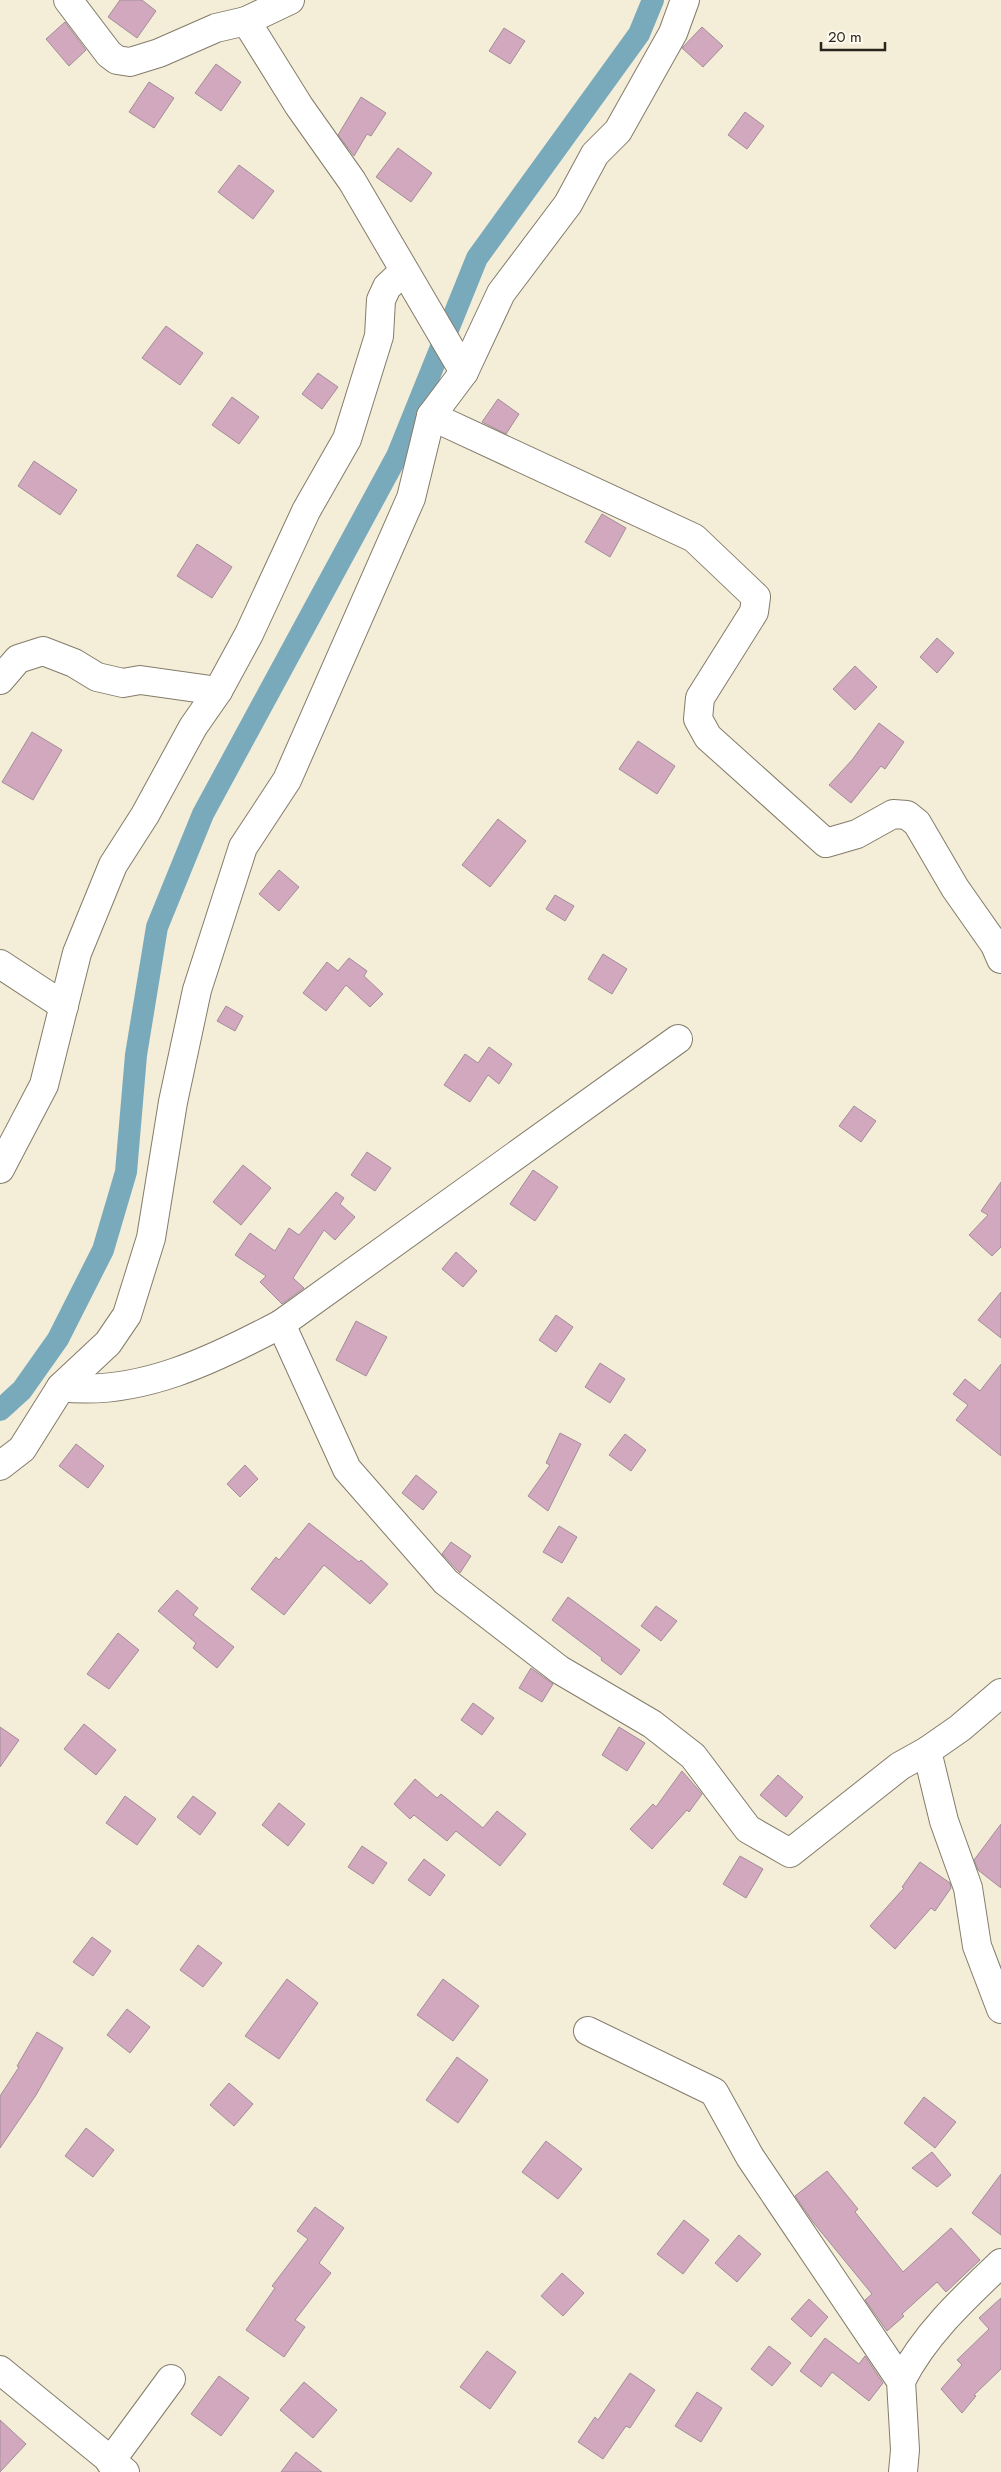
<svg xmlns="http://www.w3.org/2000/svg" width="1001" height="2472" font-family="Jost,sans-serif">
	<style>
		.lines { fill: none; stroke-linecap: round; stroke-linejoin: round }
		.canal { stroke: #79aabb; stroke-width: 22 }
		.building { fill: #d2a8be; stroke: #a28e99 }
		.minor-casing { stroke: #837c6a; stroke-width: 30 }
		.minor { stroke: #fff; stroke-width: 28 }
	</style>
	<rect width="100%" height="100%" fill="#f4edd8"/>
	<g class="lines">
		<polyline class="canal" points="0,1410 22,1390 58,1339 103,1250 126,1172 136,1055 157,927 203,814 397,456 477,258 639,34 653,0"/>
	</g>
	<g class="building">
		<polygon points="120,0 142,0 156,11 137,38 108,17"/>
		<polygon points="65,22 86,50 69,66 46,39"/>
		<polygon points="702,27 723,46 703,67 682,48"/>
		<polygon points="504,28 525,41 510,64 489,51"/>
		<polygon points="216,64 241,82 221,111 195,93"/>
		<polygon points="149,82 174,98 154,128 129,112"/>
		<polygon points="361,97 386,113 371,136 367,134 354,156 338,135"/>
		<polygon points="745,112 764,126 747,149 728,135"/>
		<polygon points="398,148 432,173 411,202 376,177"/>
		<polygon points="239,165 274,191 253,219 218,192"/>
		<polygon points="166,326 203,353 180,385 142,358"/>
		<polygon points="318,373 338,387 322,409 302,394"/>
		<polygon points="232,397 259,417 239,444 212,425"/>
		<polygon points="498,399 519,414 506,434 482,422"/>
		<polygon points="34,461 77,490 60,515 18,486"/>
		<polygon points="602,514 626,528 610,557 585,542"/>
		<polygon points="197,544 232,567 212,598 177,576"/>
		<polygon points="937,638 954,653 937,673 920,657"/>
		<polygon points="855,666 877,687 855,710 833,689"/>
		<polygon points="879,723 904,742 885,769 881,766 851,803 829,785 852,760"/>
		<polygon points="32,732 62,750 33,800 2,782"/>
		<polygon points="638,741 675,766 657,794 619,769"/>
		<polygon points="498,819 526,841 490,887 462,865"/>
		<polygon points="279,870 299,887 279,911 259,894"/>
		<polygon points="555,895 574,906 565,921 546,909"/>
		<polygon points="603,954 627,969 612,994 588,979"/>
		<polygon points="349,958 367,971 364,976 383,994 370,1007 346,985 326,1011 303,993 327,962 338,971"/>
		<polygon points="226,1006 243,1016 235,1031 217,1021"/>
		<polygon points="489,1047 512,1064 499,1084 488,1075 470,1102 444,1085 465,1054 478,1063"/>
		<polygon points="854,1106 876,1121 861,1142 839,1126"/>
		<polygon points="367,1152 391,1168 375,1191 351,1175"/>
		<polygon points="243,1165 271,1188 241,1225 213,1202"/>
		<polygon points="533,1170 558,1187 535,1221 510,1204"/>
		<polygon points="1001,1182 1001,1247 992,1256 969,1235 988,1215 981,1211"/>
		<polygon points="336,1192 344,1198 340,1204 355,1217 335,1240 324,1230 293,1278 304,1288 282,1304 260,1282 266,1276 235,1255 250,1233 275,1251 289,1228 299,1235"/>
		<polygon points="456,1252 477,1271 463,1287 442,1269"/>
		<polygon points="1001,1292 1001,1338 978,1320"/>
		<polygon points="556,1315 573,1327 556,1352 539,1340"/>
		<polygon points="356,1321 387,1337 366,1376 336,1360"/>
		<polygon points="600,1363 625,1379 610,1403 585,1387"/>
		<polygon points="1001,1364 1001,1456 956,1420 968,1405 953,1394 965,1379 980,1391"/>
		<polygon points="560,1433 581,1444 548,1511 528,1496 550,1465 546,1463"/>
		<polygon points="625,1434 646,1450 631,1471 609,1455"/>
		<polygon points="76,1444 104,1466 88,1488 59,1466"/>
		<polygon points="245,1465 258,1479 240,1497 227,1484"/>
		<polygon points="416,1475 437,1492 423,1510 402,1493"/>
		<polygon points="309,1523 359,1562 361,1560 388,1584 370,1604 324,1565 284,1615 251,1589 276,1557 279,1560"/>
		<polygon points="559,1526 577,1537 562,1563 543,1552"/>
		<polygon points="451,1542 471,1556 460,1573 442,1554"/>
		<polygon points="177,1590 198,1608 193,1615 234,1647 217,1668 193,1648 196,1643 158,1611"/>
		<polygon points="568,1597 640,1650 621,1675 601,1660 602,1658 552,1620"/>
		<polygon points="656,1606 677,1621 661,1641 641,1626"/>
		<polygon points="118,1633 139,1650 109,1689 87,1674"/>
		<polygon points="531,1668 553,1684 542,1702 519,1688"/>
		<polygon points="473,1703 494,1718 482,1735 461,1720"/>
		<polygon points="84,1724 116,1750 96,1775 64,1749"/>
		<polygon points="0,1727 19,1740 0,1767"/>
		<polygon points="619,1727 645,1743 627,1771 602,1755"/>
		<polygon points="682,1771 702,1794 689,1812 687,1810 652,1849 630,1829 653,1804 656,1807"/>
		<polygon points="778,1775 803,1797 786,1817 760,1795"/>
		<polygon points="415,1779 437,1798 441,1794 483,1828 497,1811 526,1834 500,1866 456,1831 447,1841 414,1815 410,1819 394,1804"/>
		<polygon points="125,1796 156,1819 137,1845 106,1823"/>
		<polygon points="193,1796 216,1813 200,1835 177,1817"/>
		<polygon points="279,1803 305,1824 288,1846 262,1825"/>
		<polygon points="1001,1824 1001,1888 978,1870 974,1860"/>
		<polygon points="362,1846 387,1863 373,1884 348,1867"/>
		<polygon points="740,1856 763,1869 746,1898 723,1884"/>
		<polygon points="424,1859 445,1875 430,1896 408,1880"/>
		<polygon points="920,1862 950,1883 951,1888 935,1911 931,1908 895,1949 870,1926 904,1888 902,1887"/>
		<polygon points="92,1937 111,1951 93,1976 73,1962"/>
		<polygon points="198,1945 222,1963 203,1987 180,1970"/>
		<polygon points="287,1979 318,2003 279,2059 245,2036"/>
		<polygon points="443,1979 479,2006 453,2041 417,2015"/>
		<polygon points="127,2009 150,2027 130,2053 107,2035"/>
		<polygon points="37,2032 63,2048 36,2095 0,2148 0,2096 19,2067 17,2066"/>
		<polygon points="457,2057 488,2080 458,2123 426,2100"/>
		<polygon points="229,2083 253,2104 234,2126 210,2105"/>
		<polygon points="924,2097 956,2122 935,2148 904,2123"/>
		<polygon points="86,2128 114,2150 93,2177 65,2156"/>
		<polygon points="546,2141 582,2169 558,2199 522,2172"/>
		<polygon points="932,2152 951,2175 937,2187 912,2168"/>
		<polygon points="827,2171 858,2209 855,2212 903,2272 951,2228 980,2260 946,2292 937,2282 902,2314 904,2316 887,2331 865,2300 872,2294 813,2222 795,2196"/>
		<polygon points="1001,2174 1001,2235 972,2213"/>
		<polygon points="315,2207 344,2228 319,2263 331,2273 295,2320 305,2327 284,2357 246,2330 275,2288 272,2286 308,2239 297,2231"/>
		<polygon points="684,2220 709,2240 683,2274 657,2254"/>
		<polygon points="739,2235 761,2254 737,2282 715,2263"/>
		<polygon points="562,2273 584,2293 563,2316 541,2296"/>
		<polygon points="1001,2298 1001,2369 974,2395 976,2396 962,2413 941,2389 962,2365 957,2360 989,2329 979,2318"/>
		<polygon points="809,2299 828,2317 811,2337 791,2319"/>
		<polygon points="825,2338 859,2364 865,2356 883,2383 869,2401 832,2372 821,2387 800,2371"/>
		<polygon points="769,2346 791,2363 772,2386 751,2369"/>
		<polygon points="487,2351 516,2372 490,2409 460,2387"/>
		<polygon points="630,2373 655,2390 630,2428 626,2426 603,2459 578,2442 595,2417 598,2420"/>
		<polygon points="219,2376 249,2398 221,2436 191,2414"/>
		<polygon points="304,2382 337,2410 313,2438 280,2410"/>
		<polygon points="697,2392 722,2408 701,2442 675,2426"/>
		<polygon points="0,2420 26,2444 0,2472"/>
		<polygon points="296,2452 322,2472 281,2472"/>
	</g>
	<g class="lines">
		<defs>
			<g id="minor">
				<polyline points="68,0 109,54 117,60 130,62 159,53 216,28 246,21 299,106 352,181 464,372"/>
				<polyline points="246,21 290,0"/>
				<polyline points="431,416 694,538 756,597 754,612 700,698 698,719 708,737 826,843 857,834 893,814 907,815 917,823 955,888 995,945 1001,959"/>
				<polyline points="0,680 18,659 43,651 74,663 97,677 123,683 140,680 218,691"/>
				<polyline points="0,964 64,1006"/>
				<polyline points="0,1169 44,1085 77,953 113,865 145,815 193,727 218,691 249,634 306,511 347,439 379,336 381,300 387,287 404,271"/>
				<polyline points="281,1324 347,1469 446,1582 560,1670 652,1724 693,1756 748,1829 790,1853 900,1766 927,1751"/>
				<path d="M61,1387C138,1397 215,1359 281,1324L678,1039"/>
				<polyline points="0,1466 22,1449 61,1387 108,1343 127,1315 151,1238 173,1102 197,990 243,847 287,780 411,498 431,416 464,372 501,293 568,204 595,154 618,131 673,33 685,0"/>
				<polyline points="1001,1693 960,1728 927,1751 944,1821 968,1888 977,1946 1001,2009"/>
				<polyline points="588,2031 714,2092 750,2157 901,2381 905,2450 903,2472"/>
				<polyline points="0,2370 125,2472"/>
				<path d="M901,2381C924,2335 964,2298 1001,2263"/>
				<polyline points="110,2462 171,2379"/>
			</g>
		</defs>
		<use href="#minor" class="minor-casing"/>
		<use href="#minor" class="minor"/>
	</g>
	<path d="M821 42v8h64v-8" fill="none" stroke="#27241d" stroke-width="2.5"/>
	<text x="828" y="42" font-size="15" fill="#27241d" stroke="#fffaee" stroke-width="4" paint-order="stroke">20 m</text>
</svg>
